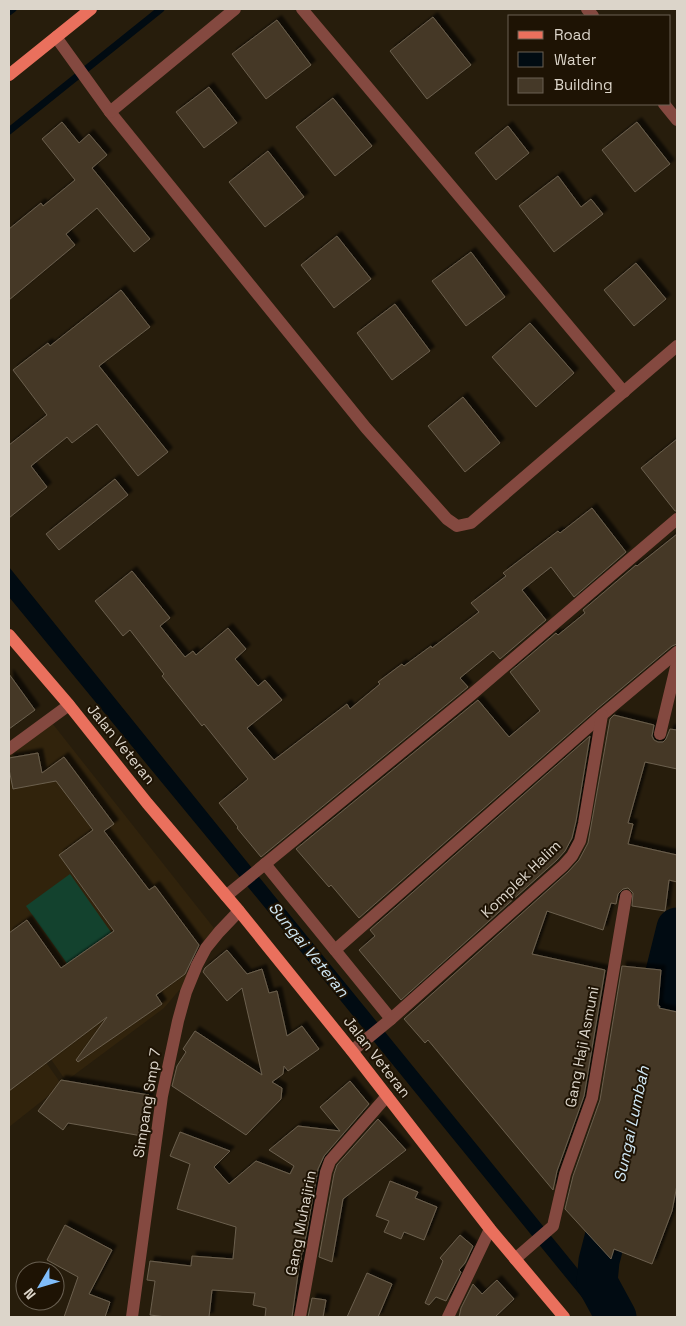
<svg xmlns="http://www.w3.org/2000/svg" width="686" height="1326" font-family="'Space Grotesk',sans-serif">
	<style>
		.built { fill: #31230c }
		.pitch { fill: #13422e }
		.water { fill: #010b12 }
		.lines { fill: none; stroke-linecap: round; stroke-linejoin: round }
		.stream { stroke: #010b12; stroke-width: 7 }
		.river { stroke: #010b12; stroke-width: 41 }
		.building { fill: #453928; stroke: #6b5f4d; filter: url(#shadow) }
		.minor { stroke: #844940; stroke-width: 12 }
		.primary { stroke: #ea705d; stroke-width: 12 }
		.labels { text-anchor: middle; stroke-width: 4; stroke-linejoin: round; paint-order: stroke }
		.street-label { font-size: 15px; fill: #dcd5ca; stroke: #1e1304 }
		.water-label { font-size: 16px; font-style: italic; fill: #d0e8f5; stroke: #1e1304 }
	</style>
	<defs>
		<filter id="shadow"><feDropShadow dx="4.5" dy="-4.5" stdDeviation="1" flood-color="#0009"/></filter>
	</defs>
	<rect width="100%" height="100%" fill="#271d0c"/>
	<g class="built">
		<polygon points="52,723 217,932 181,988 164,1008 66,1081 9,998 9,753"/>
		<polygon points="9,1010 62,1085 9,1127"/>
	</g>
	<polygon class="pitch" points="70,874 132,962 88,993 26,906"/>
	<polygon class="water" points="9,567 289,914 617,1317 598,1317 271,915 9,597"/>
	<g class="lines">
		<g class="stream">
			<polyline points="9,12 13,9"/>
			<polyline points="9,131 161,9"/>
		</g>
		<g class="river">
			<polyline points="644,1061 677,928"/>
			<polyline points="616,1195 599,1261 597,1282 616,1317"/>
		</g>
	</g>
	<g class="building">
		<polygon points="433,17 471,65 427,99 390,51"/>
		<polygon points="277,20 311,65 266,99 232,54"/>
		<polygon points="209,87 237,123 204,148 176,112"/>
		<polygon points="333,98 372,146 335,176 296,127"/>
		<polygon points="62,122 79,143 89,134 107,155 92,168 150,239 134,252 97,208 66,234 75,245 9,300 9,229 41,203 43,206 75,180 42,139"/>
		<polygon points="637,122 670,164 635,192 602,150"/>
		<polygon points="508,126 529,153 496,180 475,153"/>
		<polygon points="268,151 304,197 265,227 229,182"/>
		<polygon points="558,176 581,207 591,199 603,214 554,252 519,206"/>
		<polygon points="337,236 371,279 334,308 301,265"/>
		<polygon points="471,252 505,297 466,326 432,281"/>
		<polygon points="636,263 666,299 634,326 604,290"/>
		<polygon points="121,290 150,327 99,366 168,452 138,476 97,424 72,443 67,437 31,466 47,487 9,518 9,445 47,415 13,370 48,343 50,346"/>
		<polygon points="395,304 430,351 392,380 357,333"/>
		<polygon points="530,323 574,373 536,407 492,357"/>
		<polygon points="463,397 500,443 465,472 428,426"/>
		<polygon points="677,439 677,511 675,511 641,468"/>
		<polygon points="115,479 128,495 59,550 46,534"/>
		<polygon points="592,508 626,552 574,597 551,567 522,590 546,620 500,659 493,651 460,678 468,687 261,857 237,828 238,827 219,803 248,779 204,724 202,726 162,676 164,674 130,630 123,636 95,601 132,571 170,618 160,626 185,657 193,651 196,655 228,628 246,649 235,659 258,686 265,680 282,700 247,728 274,760 347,704 350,709 380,684 378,682 402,664 404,666 431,646 432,648 479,612 471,603 506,576 503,573 558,531 560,533"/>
		<polygon points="677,534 677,644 672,646 597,709 359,918 331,885 329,887 296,849 478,700 509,737 540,711 510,672 556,633 558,635 585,613 583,610 636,565 637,566"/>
		<polygon points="9,674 35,710 9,729"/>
		<polygon points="614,715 654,725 652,736 654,740 658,742 663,742 666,739 670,729 677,730 677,769 645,762 628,823 633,824 628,844 677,855 677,882 669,880 665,911 632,906 633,893 628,888 623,889 618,894 616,904 611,903 603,930 547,911 532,954 605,970 584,1096 557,1171 553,1190 428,1040 425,1043 404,1019 568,872 579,860 588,843 610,719"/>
		<polygon points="590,736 576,821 572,838 565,851 557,860 401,1000 359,950 375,936 370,930"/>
		<polygon points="38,753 42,773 64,757 114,824 104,831 149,890 155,886 199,945 185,974 156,995 162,1004 78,1062 76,1060 107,1017 9,1091 9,933 27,920 61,968 114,931 59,855 93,830 56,781 13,789 9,769 9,758"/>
		<polygon points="227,950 247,974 262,969 269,993 277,991 287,1036 302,1026 319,1049 288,1071 284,1066 283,1074 272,1082 282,1088 281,1099 246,1135 172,1086 177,1066 186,1052 183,1049 195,1031 262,1075 242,988 227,1001 203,972 205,968"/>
		<polygon points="622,966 661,970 658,1006 660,1006 659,1008 677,1012 677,1185 672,1211 652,1264 614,1249 611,1259 565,1209 573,1176 600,1100"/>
		<polygon points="61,1080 149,1095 142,1136 68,1123 63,1130 38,1111"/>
		<polygon points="350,1081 369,1104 324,1156 318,1169 303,1252 302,1251 301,1260 300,1260 292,1317 265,1317 266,1308 253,1305 255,1293 212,1290 209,1317 166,1317 150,1315 155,1281 147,1280 150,1261 191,1266 192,1256 233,1259 236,1227 177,1209 190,1164 170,1156 180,1132 230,1151 214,1167 229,1184 256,1161 290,1174 294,1166 269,1150 298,1126 340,1131 320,1107"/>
		<polygon points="378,1119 406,1150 343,1199 332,1262 319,1257 334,1174 337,1165"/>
		<polygon points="390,1181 418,1192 415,1198 437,1207 424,1240 404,1232 401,1239 384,1232 389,1221 376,1216"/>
		<polygon points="65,1225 112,1250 89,1294 110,1302 105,1317 64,1317 78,1277 47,1260"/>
		<polygon points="460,1235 473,1246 465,1263 459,1270 461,1272 446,1301 436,1297 429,1305 425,1303 443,1261 440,1258"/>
		<polygon points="367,1273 392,1284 378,1317 347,1317"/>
		<polygon points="497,1280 514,1299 495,1317 459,1317 461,1308 473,1284 482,1294"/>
		<polygon points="312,1298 326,1300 323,1317 308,1317"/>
	</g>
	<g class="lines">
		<g class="minor">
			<polyline points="302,9 624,392"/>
			<polyline points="587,9 593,16"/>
			<polyline points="56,37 110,112 366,428 447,519 457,526 471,523 677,346"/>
			<polyline points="664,104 677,120"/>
			<polyline points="110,112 235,9"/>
			<polyline points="660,734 677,663"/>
			<polyline points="9,749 69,705"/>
			<polyline points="265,864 391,1019"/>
			<polyline points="226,896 471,695 677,519"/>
			<polyline points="335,950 602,715 677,652"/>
			<polyline points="352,1051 391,1019 563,866 572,856 580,841 584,823 602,715"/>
			<polyline points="515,1259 553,1226 565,1174 592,1098 626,896"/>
			<polyline points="132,1317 162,1096 178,1021 186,992 197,965 206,948 219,932 239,911"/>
			<polyline points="300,1317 326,1172 330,1161 387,1096"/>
			<polyline points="448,1317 490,1229"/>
		</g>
		<g class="primary">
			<polyline points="9,75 91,9"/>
			<polyline points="9,635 69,705 147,803 239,911 352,1051 490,1229 564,1317"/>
		</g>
	</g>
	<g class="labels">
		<g class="street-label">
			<text transform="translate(121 744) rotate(51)" y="5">Jalan Veteran</text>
			<text transform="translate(521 879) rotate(-44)" y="5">Komplek Halim</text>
			<text transform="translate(582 1047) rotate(-79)" y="5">Gang Haji Asmuni</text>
			<text transform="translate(377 1057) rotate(52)" y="5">Jalan Veteran</text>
			<text transform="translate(147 1103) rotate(-81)" y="5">Simpang Smp 7</text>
			<text transform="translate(301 1223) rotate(-79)" y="5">Gang Muhajirin</text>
		</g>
		<g class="water-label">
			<text transform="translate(309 949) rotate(51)" y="6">Sungai Veteran</text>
			<text transform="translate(631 1124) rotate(-78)" y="6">Sungai Lumbah</text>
		</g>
	</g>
	<rect width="686" height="1326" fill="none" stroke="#dcd5ca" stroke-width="20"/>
	<rect x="508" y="15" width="162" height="90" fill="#1e1304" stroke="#6a6153"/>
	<rect x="518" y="31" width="25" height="8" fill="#ea705d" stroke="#6a6153"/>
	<text x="554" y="40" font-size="15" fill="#dcd5ca">Road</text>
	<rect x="518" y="52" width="25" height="15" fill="#010b12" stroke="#6a6153"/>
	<text x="554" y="65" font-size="15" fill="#dcd5ca">Water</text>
	<rect x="518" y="78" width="25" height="15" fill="#453928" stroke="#6a6153"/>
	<text x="554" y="90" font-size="15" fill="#dcd5ca">Building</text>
	<g transform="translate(40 1286) rotate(232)"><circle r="24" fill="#1e1304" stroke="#6a6153"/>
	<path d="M0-4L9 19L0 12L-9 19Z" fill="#80bdfa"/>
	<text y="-8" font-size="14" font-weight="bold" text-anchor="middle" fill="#dcd5ca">N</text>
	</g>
</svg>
